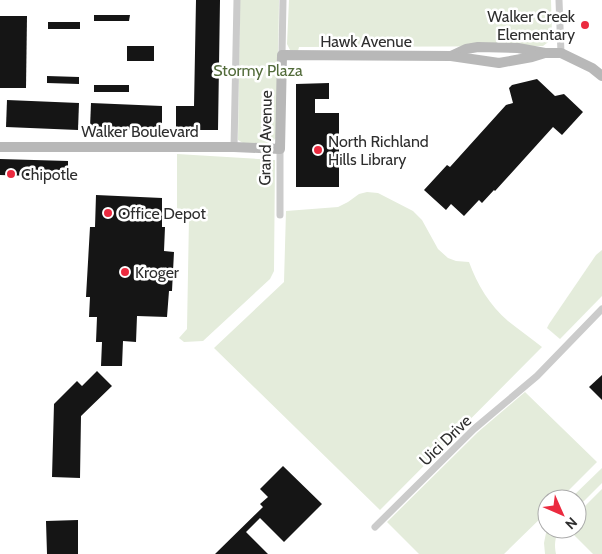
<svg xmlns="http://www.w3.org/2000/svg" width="602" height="554" font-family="Cabin,sans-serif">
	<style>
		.green { fill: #e4ecdb }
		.building { fill: #151515 }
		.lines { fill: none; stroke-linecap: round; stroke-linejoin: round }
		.street { stroke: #cbcbcb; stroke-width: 7 }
		.secondary { stroke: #b8b8b8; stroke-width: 10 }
		.poi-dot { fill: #eb2a3f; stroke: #fff; stroke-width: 2 }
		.labels { text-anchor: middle; stroke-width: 5; stroke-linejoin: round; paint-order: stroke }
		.poi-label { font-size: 16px; fill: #2e2e2e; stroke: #fff; text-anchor: start }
		.street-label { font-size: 16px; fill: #2e2e2e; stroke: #fff }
		.park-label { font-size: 16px; fill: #526b3a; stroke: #fff }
	</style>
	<rect width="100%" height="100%" fill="#fff"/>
	<g class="green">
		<polygon points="240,0 279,0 277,134 276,138 273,141 268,144 243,143 238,140"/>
		<polygon points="289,0 551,0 552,34 551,40 543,46 299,47 298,51 290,50 287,44"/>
		<polygon points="177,154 275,160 274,271 270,279 203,341 184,342 179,338 187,329 189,217 177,208"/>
		<path d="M367,192L378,193L413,211L422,220L438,249L448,258L456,261L469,262C477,284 490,306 508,321C519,330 531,338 542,347L380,510L214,348L284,282L286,211L338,207L348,202L359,194Z"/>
		<polygon points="602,250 602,296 560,339 547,328 549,324 596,255"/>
		<polygon points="525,392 597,462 560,499 547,499 547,512 504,554 419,554 387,522 478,432"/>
		<polygon points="602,468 602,483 577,508 577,499 570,499"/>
		<polygon points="602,489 602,554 593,554 568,529 577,529 577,514"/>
		<path d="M547,528V529H559C555,538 554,545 556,554H545L544,543Z"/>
	</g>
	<g class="building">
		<polygon points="196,0 220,0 218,130 176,130 176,106 194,106"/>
		<polygon points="94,15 130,15 129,21 94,21"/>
		<polygon points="0,16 27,16 26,88 0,88"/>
		<rect x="48" y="22" width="32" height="7"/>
		<rect x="127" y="46" width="27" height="15"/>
		<polygon points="47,76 79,77 79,84 47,83"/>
		<polygon points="537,79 555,96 564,94 583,112 562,135 553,127 495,191 494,190 482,203 479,200 464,216 451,204 446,210 424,190 447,165 450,167 506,105 513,103 509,88 512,85"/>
		<polygon points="329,83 329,99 315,99 315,113 339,113 339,187 296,187 296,84"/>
		<rect x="94" y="85" width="35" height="7"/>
		<polygon points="7,100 79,103 78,130 6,127"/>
		<polygon points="91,103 162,106 162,131 90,128"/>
		<polygon points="0,159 68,161 68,177 0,175"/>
		<polygon points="96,195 162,198 162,227 165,227 164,251 174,252 172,291 169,291 167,317 137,316 136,342 123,341 122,366 101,366 102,342 96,342 97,317 89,317 90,297 86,297 90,227 95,227"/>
		<polygon points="97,371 112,386 81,416 80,478 52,477 54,404 77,381 82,386"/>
		<polygon points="602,375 602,400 589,387"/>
		<polygon points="283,466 322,504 284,542 260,518 246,532 268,554 215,554 263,507 260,504 268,497 260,489"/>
		<polygon points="78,520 78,554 47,554 46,521"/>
	</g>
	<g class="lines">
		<g class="street">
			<polyline points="559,0 561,53"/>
			<polyline points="282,55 283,0"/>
			<polyline points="234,147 237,0"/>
			<polyline points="280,149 280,215"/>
			<polyline points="375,527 474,429 537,376 602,309"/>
		</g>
		<g class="secondary">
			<polyline points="451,56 466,49 478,47 518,48 545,53 561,53 592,68 602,76"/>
			<polyline points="0,147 234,147 280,149 282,55 451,56 499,63 532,57 545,53"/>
		</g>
	</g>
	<g class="poi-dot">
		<circle cx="585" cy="25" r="5"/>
		<circle cx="318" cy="150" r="5"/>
		<circle cx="11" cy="174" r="5"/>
		<circle cx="108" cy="213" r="5"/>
		<circle cx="125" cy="272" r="5"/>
	</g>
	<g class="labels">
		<g class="poi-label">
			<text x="575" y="22" text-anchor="end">Walker Creek<tspan x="575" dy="18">Elementary</tspan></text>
			<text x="328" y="147">North Richland<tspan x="328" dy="18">Hills Library</tspan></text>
			<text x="21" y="180">Chipotle</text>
			<text x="118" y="219">Office Depot</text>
			<text x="135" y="278">Kroger</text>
		</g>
		<g class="street-label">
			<text x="366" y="47">Hawk Avenue</text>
			<text x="140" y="137">Walker Boulevard</text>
			<text transform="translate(265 138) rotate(-89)" y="6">Grand Avenue</text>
			<text transform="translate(445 440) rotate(-44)" y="6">Uici Drive</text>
		</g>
		<g class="park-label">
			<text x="258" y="76">Stormy Plaza</text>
		</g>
	</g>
	<g transform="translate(562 514) rotate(135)"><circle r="24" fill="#ffffff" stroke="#ababab"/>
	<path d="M0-4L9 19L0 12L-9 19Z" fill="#eb2a3f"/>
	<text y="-8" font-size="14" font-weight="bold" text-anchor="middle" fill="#2e2e2e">N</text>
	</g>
</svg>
